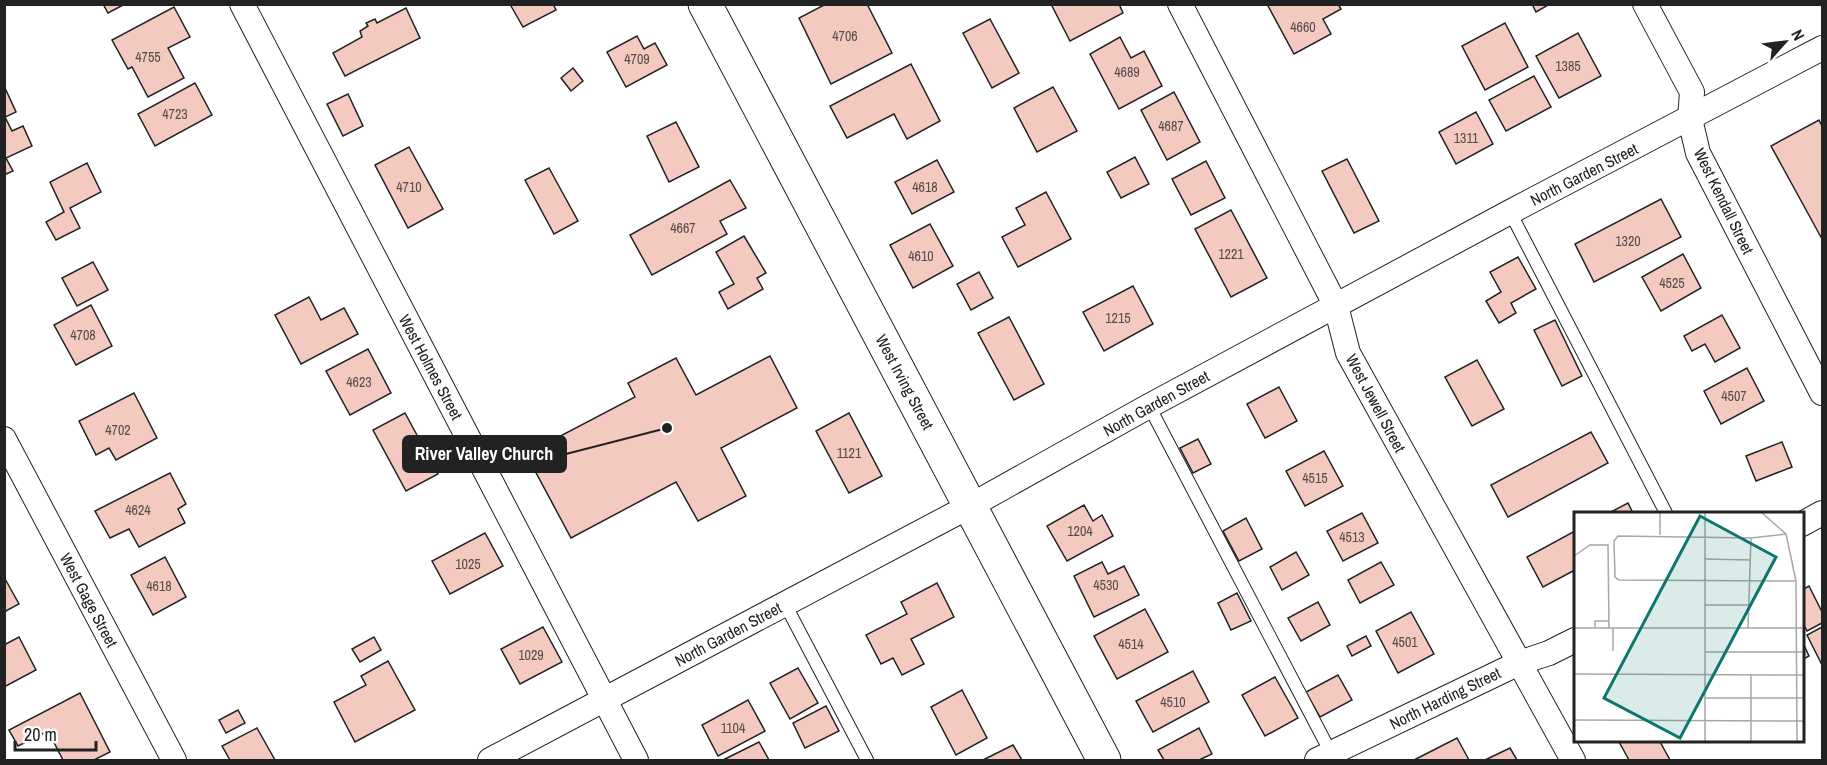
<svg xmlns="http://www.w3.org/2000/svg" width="1827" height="765" font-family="'Archivo Narrow',sans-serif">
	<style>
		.building { fill: #f3c9c0; stroke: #222; stroke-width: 1.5 }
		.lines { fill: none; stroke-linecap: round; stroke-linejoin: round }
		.lane-casing { stroke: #222; stroke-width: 14 }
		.street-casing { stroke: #222; stroke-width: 26 }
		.secondary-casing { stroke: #222; stroke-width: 35 }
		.lane { stroke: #fff; stroke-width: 12 }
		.street { stroke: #fff; stroke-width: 24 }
		.secondary { stroke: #fff; stroke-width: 33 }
		.labels { text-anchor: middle; stroke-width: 4.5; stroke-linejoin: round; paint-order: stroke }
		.number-label { font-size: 14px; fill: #564c4a }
		.street-label { font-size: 16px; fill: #222; stroke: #fff }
		.inset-road { fill: none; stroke: #a7a7a7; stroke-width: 1.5 }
		.view { fill: #0f766e; fill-opacity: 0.15; stroke: #0f766e; stroke-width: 3 }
		.inset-edge { fill: none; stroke: #222; stroke-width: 3 }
		.leader { fill: none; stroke: #222; stroke-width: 2 }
		.callout-dot { fill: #222; stroke: #fff; stroke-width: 2 }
		.callout { fill: #222; stroke: #222; stroke-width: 2 }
		.callout-label { font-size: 18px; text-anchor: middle; font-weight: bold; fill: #fff }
	</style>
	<rect width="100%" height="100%" fill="#fff"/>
	<g class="building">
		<polygon points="103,4 125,4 108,13"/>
		<polygon points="513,4 553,4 556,10 523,27 511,6"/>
		<polygon points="826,4 867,4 892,53 831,84 799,18"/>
		<polygon points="1051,4 1119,4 1123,13 1070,41"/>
		<polygon points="1267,4 1338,4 1341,9 1323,19 1331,34 1294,54"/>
		<polygon points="1532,4 1550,4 1536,12"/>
		<polygon points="174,7 190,37 168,48 184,78 148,97 132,67 128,69 112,40"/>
		<polygon points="406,8 420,38 345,76 333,53 362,37 360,31 368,26 366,23 375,19 377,23"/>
		<polygon points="990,19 1019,73 992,88 963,33"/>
		<polygon points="1505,23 1528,67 1485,90 1462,46"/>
		<polygon points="1578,33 1601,76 1559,98 1536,56"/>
		<polygon points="637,36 644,49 655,43 667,65 626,87 607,52"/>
		<polygon points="1120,37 1131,58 1144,51 1162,86 1119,109 1090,54"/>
		<polygon points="911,64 940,121 907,139 894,114 847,138 830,106"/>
		<polygon points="573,68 583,81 571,91 561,78"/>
		<polygon points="1534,76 1551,107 1506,131 1489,100"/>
		<polygon points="195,83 212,115 155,146 138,114"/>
		<polygon points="1053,87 1077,131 1037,152 1014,108"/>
		<polygon points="5,88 16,112 5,117 12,131 23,126 32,146 6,158 13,171 4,175"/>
		<polygon points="1174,92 1200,142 1167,160 1141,110"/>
		<polygon points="348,94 363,126 343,136 327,104"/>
		<polygon points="1476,112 1493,144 1456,164 1439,132"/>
		<polygon points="1819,120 1822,126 1822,239 1771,146"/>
		<polygon points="676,122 699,167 669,182 647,136"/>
		<polygon points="409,147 443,209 408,228 375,165"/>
		<polygon points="1135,157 1149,184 1121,198 1107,172"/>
		<polygon points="1347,159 1379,221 1354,233 1322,171"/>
		<polygon points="937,160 954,192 912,214 895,182"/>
		<polygon points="1206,161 1225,198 1191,215 1172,179"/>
		<polygon points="87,163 101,192 70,208 80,228 56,240 46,222 64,212 50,182"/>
		<polygon points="549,168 578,221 554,234 525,180"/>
		<polygon points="730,180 746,208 720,221 727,234 652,275 630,235"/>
		<polygon points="1046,192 1071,239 1018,267 1002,237 1025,225 1016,208"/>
		<polygon points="1661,199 1681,237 1594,282 1575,244"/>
		<polygon points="1231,210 1267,278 1231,297 1195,229"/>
		<polygon points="930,224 953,266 913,288 890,245"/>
		<polygon points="744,236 766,273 757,278 763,289 728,309 719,292 734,284 716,252"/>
		<polygon points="1683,254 1701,288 1661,311 1642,277"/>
		<polygon points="1518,257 1536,289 1511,303 1516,313 1499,323 1486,301 1501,292 1490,272"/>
		<polygon points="93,262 108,290 77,306 62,278"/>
		<polygon points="979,272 993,298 971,310 957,284"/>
		<polygon points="1133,286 1153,324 1104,351 1083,312"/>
		<polygon points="309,297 321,320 344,308 358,334 301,364 275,315"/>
		<polygon points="91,305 112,346 76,365 54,325"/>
		<polygon points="1722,315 1740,348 1715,362 1705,344 1692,351 1684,336"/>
		<polygon points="1009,317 1044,384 1014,400 978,333"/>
		<polygon points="1555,320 1582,376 1562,386 1534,330"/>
		<polygon points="368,349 391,393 350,415 326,371"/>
		<polygon points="770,356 797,408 721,448 746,496 698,521 676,482 571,538 526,454 635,397 628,383 676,358 696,395"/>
		<polygon points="1477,360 1504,409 1472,426 1445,377"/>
		<polygon points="1747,368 1764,401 1721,424 1704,391"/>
		<polygon points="1279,387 1297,421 1265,438 1247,404"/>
		<polygon points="134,393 157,438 116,460 109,448 96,455 79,421"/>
		<polygon points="405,413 438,474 406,491 373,430"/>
		<polygon points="849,413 882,476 849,493 816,431"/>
		<polygon points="1591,432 1608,463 1508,517 1491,485"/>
		<polygon points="1198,439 1211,464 1193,473 1180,448"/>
		<polygon points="1782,442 1792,467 1756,481 1746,456"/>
		<polygon points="1324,451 1343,486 1305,506 1286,471"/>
		<polygon points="170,473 186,504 178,509 185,523 139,547 129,529 110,538 95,511"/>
		<polygon points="1628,503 1633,513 1609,513"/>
		<polygon points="1084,505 1093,521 1102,515 1113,536 1067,561 1047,526"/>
		<polygon points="1362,513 1378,543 1343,561 1327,531"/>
		<polygon points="1246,518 1262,549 1239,561 1223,531"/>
		<polygon points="1575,531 1575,570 1543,587 1527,557"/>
		<polygon points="485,533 503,566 450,594 432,561"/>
		<polygon points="1296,552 1309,575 1282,590 1270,567"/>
		<polygon points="165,557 186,597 153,615 131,575"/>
		<polygon points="1102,562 1108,574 1124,566 1139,595 1094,617 1074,576"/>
		<polygon points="1381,562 1394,585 1360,603 1348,580"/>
		<polygon points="4,577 19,604 4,612"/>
		<polygon points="937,583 954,617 911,639 924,664 902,675 893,658 881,664 866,635 907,614 901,602"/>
		<polygon points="1809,586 1822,612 1822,623 1807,631 1802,621 1802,590"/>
		<polygon points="1237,593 1251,621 1231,630 1218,603"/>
		<polygon points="1318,602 1330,625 1301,641 1288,618"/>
		<polygon points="1145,609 1168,652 1117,679 1094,636"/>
		<polygon points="1411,612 1434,654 1398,673 1376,631"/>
		<polygon points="543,627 562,662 520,684 501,649"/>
		<polygon points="1822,627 1822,665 1807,635"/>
		<polygon points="1366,636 1371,646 1352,656 1347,646"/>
		<polygon points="19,637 36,670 4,687 4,645"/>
		<polygon points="374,637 381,650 360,662 352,649"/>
		<polygon points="1802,641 1809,656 1802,660"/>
		<polygon points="388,661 415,710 355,742 334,702 366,685 361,676"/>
		<polygon points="798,668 818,703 790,719 770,683"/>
		<polygon points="1193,671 1209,702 1153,732 1136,701"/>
		<polygon points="1338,675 1352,700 1320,717 1306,692"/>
		<polygon points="1275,677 1298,718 1265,736 1242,695"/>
		<polygon points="962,690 987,738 956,755 931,707"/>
		<polygon points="80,693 110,752 94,760 63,760 48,731 18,746 9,730"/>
		<polygon points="748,700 765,731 718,756 702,725"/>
		<polygon points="826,706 839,731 805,748 793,723"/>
		<polygon points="238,710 245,723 226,733 219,720"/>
		<polygon points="257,728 275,760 230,760 222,746"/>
		<polygon points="1199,728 1212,754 1199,760 1164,760 1158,750"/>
		<polygon points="1457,738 1469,760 1414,760"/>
		<polygon points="1618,740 1659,740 1670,760 1629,760"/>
		<polygon points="759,742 769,760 723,760"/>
		<polygon points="1013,745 1022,760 983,760"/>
		<polygon points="1510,748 1517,760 1485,760"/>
	</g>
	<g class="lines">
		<defs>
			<g id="lane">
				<polyline points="1510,212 1666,513"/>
				<polyline points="1149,406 1331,753"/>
				<polyline points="785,604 867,760"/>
			</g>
			<g id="street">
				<polyline points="242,4 636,760"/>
				<polyline points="1180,4 1336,306 1348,353 1573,760"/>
				<polyline points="1645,4 1692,92 1690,119 1698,153 1822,393"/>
				<polyline points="4,439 174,760"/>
				<polyline points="1802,524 1822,513"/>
				<polyline points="490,760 970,506 1149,406 1510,212 1822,48"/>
				<polyline points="1317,760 1519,663 1549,653 1575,640"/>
			</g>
			<polyline id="secondary" points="705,4 1104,760"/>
		</defs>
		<use href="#lane" class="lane-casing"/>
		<use href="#street" class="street-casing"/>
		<use href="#secondary" class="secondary-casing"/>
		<use href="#lane" class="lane"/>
		<use href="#street" class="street"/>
		<use href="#secondary" class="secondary"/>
	</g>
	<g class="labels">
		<g class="number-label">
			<text x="1303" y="32">4660</text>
			<text x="845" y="41">4706</text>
			<text x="148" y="62">4755</text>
			<text x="637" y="64">4709</text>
			<text x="1568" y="71">1385</text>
			<text x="1127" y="77">4689</text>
			<text x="175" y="119">4723</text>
			<text x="1171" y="131">4687</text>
			<text x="1466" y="143">1311</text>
			<text x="409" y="192">4710</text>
			<text x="925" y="192">4618</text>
			<text x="683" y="233">4667</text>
			<text x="1628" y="246">1320</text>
			<text x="1231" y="259">1221</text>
			<text x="921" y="261">4610</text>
			<text x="1672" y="288">4525</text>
			<text x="1118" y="323">1215</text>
			<text x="83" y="340">4708</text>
			<text x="359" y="387">4623</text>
			<text x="1734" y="401">4507</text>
			<text x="118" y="435">4702</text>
			<text x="849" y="458">1121</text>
			<text x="1315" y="483">4515</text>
			<text x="138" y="515">4624</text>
			<text x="1080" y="536">1204</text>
			<text x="1352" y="542">4513</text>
			<text x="468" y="569">1025</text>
			<text x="1106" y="590">4530</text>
			<text x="159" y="591">4618</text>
			<text x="1405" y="647">4501</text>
			<text x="1131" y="649">4514</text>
			<text x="531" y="660">1029</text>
			<text x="1173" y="707">4510</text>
			<text x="733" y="733">1104</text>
		</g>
		<g class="street-label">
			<text transform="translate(1584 174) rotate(-27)" y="6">North Garden Street</text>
			<text transform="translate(1724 201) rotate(64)" y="6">West Kendall Street</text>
			<text transform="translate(431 367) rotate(62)" y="6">West Holmes Street</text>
			<text transform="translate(905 382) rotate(62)" y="6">West Irving Street</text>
			<text transform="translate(1156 403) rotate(-29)" y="6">North Garden Street</text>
			<text transform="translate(1376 403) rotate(62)" y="6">West Jewell Street</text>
			<text transform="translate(89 600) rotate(62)" y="6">West Gage Street</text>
			<text transform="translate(728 634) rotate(-28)" y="6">North Garden Street</text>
			<text transform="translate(1445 698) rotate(-26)" y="6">North Harding Street</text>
		</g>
	</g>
	<g transform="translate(1574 512)">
		<rect width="230" height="230" fill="#fff"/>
		<path class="inset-road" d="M86,0V23M131,0V229M187,0L212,22L222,69L223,229M212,22L177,26L44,24L40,29L41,65L45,68L222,69M0,44L16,33H34L35,116M130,47L177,48M131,93H175M0,116H230M21,116V109H35M39,116V139M174,116L177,26M131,140H230M0,162L230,163M131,186H230M0,208L230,209M177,229V163"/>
		<path class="view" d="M126,4L202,45L106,226L30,186Z"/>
		<rect width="230" height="230" class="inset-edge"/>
	</g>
	<path class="leader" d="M667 428L566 454"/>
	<circle class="callout-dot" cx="667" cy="428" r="6"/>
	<rect class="callout" x="403" y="436" width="163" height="36" rx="6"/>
	<g class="callout-label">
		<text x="484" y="460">River Valley Church</text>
	</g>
	<rect width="1827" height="765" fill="none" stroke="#222222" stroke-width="12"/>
	<g transform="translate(1785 42) rotate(62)" stroke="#ffffff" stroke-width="4.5" paint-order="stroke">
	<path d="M0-4.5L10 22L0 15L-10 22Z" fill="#222222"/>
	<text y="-9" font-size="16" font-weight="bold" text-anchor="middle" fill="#222222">N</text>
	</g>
	<path d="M15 741v9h81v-9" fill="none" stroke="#222222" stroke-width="3"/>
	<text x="24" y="741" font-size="18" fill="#222222" stroke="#ffffff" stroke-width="4.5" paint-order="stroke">20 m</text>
</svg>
